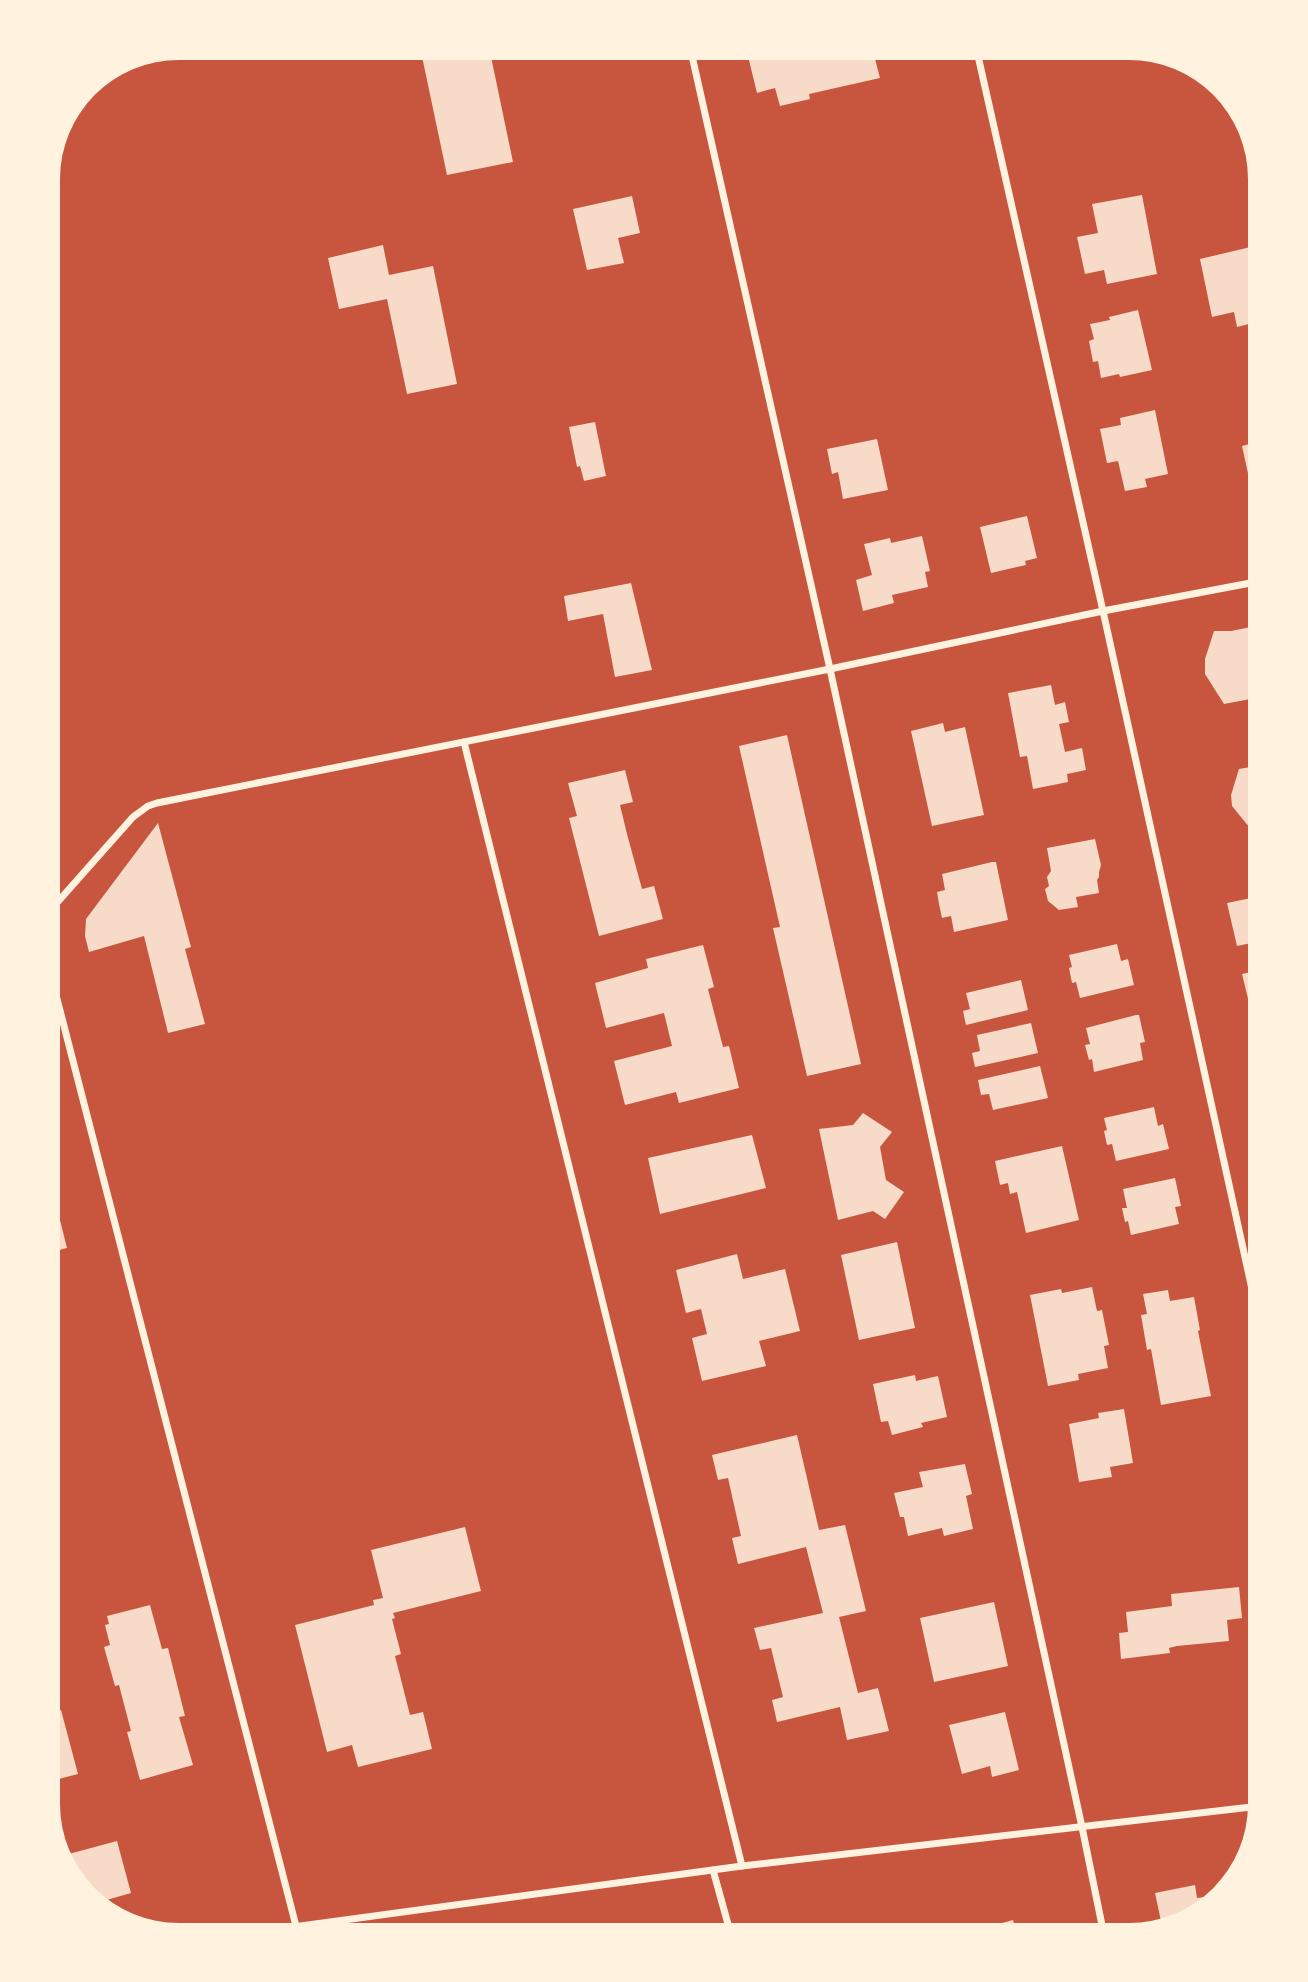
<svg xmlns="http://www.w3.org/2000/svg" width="1308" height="1982" font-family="'Noto Serif',serif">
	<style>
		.building { fill: #f7dbc8 }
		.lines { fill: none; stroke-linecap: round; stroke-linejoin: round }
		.minor { stroke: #fff3e0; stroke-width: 7 }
	</style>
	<rect width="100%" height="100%" fill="#c8553d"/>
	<g class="building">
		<polygon points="420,47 489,47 513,162 447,175"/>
		<polygon points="768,47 872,47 880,78 809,94 810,99 780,106 775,88 757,93 747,52"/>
		<polygon points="1142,195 1157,274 1107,284 1104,270 1085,274 1077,237 1098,233 1092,204"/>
		<polygon points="632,196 640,233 618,238 624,263 587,270 573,209"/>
		<polygon points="383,245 389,275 433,266 457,384 407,394 387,299 339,309 328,258"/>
		<polygon points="1259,245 1261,254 1261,302 1249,304 1253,323 1237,327 1234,312 1212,317 1200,259"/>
		<polygon points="1138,310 1152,370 1120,377 1119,374 1101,378 1098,361 1093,362 1089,341 1094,339 1090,324 1110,320 1109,317"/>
		<polygon points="1155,410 1168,474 1145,479 1147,487 1125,491 1118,461 1107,463 1100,429 1121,425 1120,418"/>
		<polygon points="595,422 606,476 584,481 580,466 577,467 569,427"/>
		<polygon points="877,439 888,490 843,499 838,472 832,474 827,449"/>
		<polygon points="1261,441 1261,528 1260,528 1242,446"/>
		<polygon points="1027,516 1037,558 1025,561 1026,565 991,573 980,527"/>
		<polygon points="922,536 930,571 925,572 928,587 892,595 894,603 863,611 856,580 872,575 864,544 890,538 891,543"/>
		<polygon points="631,583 652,670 615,677 603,614 568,621 564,596"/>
		<polygon points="1261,625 1261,697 1224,704 1205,674 1205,659 1214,631 1231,631"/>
		<polygon points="1051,685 1055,705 1065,702 1069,722 1059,724 1065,752 1082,748 1086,770 1067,774 1068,782 1033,789 1027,756 1020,757 1008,693"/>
		<polygon points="943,723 945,732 965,727 984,815 932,826 911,731"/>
		<polygon points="787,735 861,1064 807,1076 773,928 780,927 739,746"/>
		<polygon points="1261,765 1261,831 1254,833 1232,806 1231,795 1239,769"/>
		<polygon points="625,770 633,802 620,805 627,834 642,889 654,886 663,919 599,936 569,818 577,816 568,783"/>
		<polygon points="158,823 191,947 185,949 205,1024 168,1033 144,936 89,952 85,936 86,919"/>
		<polygon points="1095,839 1101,865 1099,872 1099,877 1097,880 1099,893 1076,897 1078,907 1059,910 1048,901 1045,889 1049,886 1047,877 1051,871 1047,848"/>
		<polygon points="992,862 996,862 1008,920 954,932 951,916 942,918 939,904 937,892 945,890 942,874"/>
		<polygon points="1261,896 1261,941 1237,946 1227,903"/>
		<polygon points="1117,944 1121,961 1128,959 1134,985 1080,998 1076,982 1072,983 1069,968 1072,967 1069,955"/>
		<polygon points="703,945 714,987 708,989 723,1047 729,1046 739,1088 679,1103 676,1092 625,1105 614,1061 672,1046 664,1013 606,1028 595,983 648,968 646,959"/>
		<polygon points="1261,970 1261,1013 1252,1015 1242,974"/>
		<polygon points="1021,980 1028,1010 966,1025 963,1011 970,1009 966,993"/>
		<polygon points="1136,1015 1139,1015 1145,1042 1140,1043 1143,1060 1094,1072 1092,1059 1089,1060 1085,1045 1090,1044 1086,1028"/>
		<polygon points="1031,1023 1038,1053 975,1067 972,1053 980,1051 977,1035"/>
		<polygon points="1040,1066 1048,1098 993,1110 989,1094 981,1095 978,1080"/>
		<polygon points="1154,1107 1158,1126 1163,1124 1169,1149 1116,1161 1112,1144 1107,1145 1104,1131 1107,1130 1104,1118"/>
		<polygon points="863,1113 892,1132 880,1147 886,1180 904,1192 885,1219 873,1211 838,1220 819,1129 853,1125"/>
		<polygon points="752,1135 766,1188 660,1214 648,1158"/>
		<polygon points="1062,1146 1079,1220 1026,1233 1017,1192 1010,1194 1008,1183 1000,1185 995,1161"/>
		<polygon points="1175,1178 1181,1206 1175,1207 1179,1224 1131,1235 1128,1221 1125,1222 1122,1208 1127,1208 1123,1189"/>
		<polygon points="57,1208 67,1248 47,1253 47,1210"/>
		<polygon points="897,1242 915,1328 859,1340 841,1255"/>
		<polygon points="737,1254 743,1279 785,1269 800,1331 759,1341 766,1366 702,1381 692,1338 707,1334 701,1309 686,1313 676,1270"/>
		<polygon points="1092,1287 1097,1311 1102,1310 1109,1345 1104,1346 1108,1368 1078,1374 1079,1380 1048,1386 1030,1295 1061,1289 1062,1293"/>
		<polygon points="1168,1290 1170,1301 1194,1297 1200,1330 1198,1331 1211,1396 1161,1405 1151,1349 1147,1350 1141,1315 1147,1314 1143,1294"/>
		<polygon points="915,1375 916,1381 938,1376 947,1417 921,1423 923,1427 892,1435 888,1421 881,1422 873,1384"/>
		<polygon points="1124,1409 1133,1463 1110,1467 1112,1477 1079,1482 1069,1424 1099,1418 1098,1413"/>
		<polygon points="797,1435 819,1530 845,1525 866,1611 839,1617 858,1693 878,1688 889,1731 847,1740 840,1707 777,1722 772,1700 783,1697 771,1648 760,1650 754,1628 823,1613 806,1547 738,1564 732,1538 741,1536 728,1478 718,1480 712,1455"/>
		<polygon points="965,1464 972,1494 966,1496 973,1529 944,1536 942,1528 908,1536 904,1517 900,1517 894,1493 923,1487 919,1472"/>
		<polygon points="465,1527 481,1591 393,1613 395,1618 392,1619 401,1654 395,1656 410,1715 423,1712 432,1749 358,1767 352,1745 327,1752 295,1625 374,1605 373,1600 383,1598 371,1550"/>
		<polygon points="1239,1587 1242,1618 1227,1620 1229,1641 1177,1646 1169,1648 1170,1653 1121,1659 1119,1633 1128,1632 1126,1612 1172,1606 1171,1594"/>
		<polygon points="994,1602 1008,1666 934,1682 920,1618"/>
		<polygon points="150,1605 162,1649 168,1648 185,1716 179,1717 193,1765 140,1780 127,1732 131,1731 119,1685 115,1686 104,1647 110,1645 105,1625 109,1624 107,1616"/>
		<polygon points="61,1710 78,1774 47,1782 47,1713"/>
		<polygon points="1005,1712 1019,1770 992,1777 990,1766 962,1774 949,1725"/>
		<polygon points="117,1841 131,1893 96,1903 71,1875 65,1855"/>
		<polygon points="1195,1885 1197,1898 1218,1895 1195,1917 1162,1926 1155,1893"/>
		<polygon points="1013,1920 1017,1935 962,1935 962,1934"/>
	</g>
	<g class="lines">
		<g class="minor">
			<polyline points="690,47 830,669 1082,1827 1104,1935"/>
			<polyline points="976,47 1103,611 1261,1330"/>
			<polyline points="464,742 742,1866"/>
			<polyline points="47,914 133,817 148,806 157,803 830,669 1103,611 1261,581"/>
			<polyline points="47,960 296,1926"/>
			<polyline points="713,1870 731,1935"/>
			<polyline points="234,1935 742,1866 1260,1806"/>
		</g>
	</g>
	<path d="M0 0H1308V1982H0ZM179 60H1129A119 119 0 0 1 1248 179V1804A119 119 0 0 1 1129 1923H179A119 119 0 0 1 60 1804V179A119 119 0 0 1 179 60Z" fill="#fff3e0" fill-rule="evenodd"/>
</svg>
